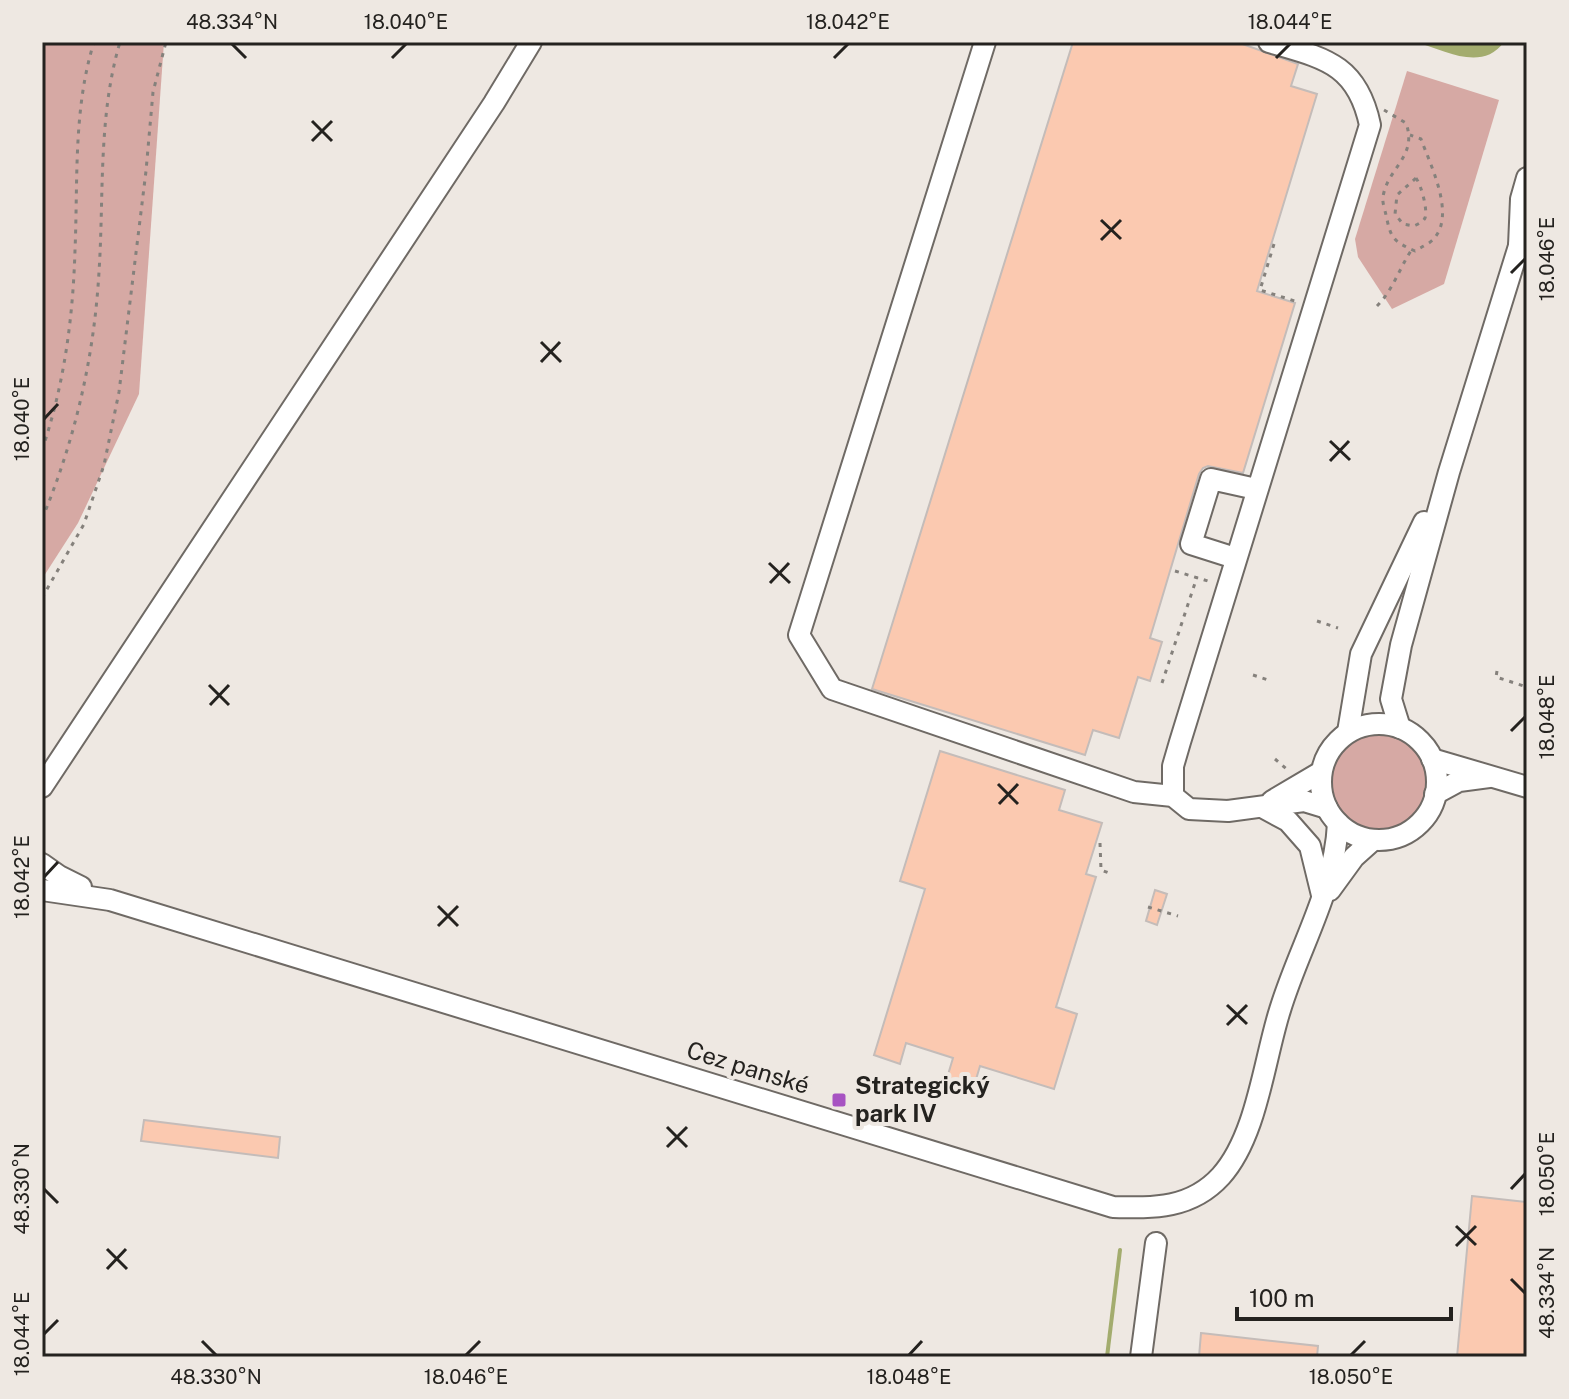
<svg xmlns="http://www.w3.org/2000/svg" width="1569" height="1399" font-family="'Public Sans',sans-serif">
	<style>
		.green { fill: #d6a9a4 }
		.water { fill: #a3ac6e }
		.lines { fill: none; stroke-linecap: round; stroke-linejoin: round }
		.stream { stroke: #a3ac6e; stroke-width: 4 }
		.building { fill: #fbc9b0; stroke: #c4bcb9; stroke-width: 2 }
		.minor-casing { stroke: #6f6a65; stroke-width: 24 }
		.path { stroke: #85817c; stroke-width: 3; stroke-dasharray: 4 6; stroke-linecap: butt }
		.minor { stroke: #fff; stroke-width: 20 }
		.ticks { fill: none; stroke: #24221f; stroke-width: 3 }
		.poi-dot { fill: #a753c2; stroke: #eee8e2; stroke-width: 3 }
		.labels { text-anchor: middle; stroke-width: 8; stroke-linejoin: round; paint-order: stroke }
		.street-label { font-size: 24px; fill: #24221f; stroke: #eee8e2 }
		.poi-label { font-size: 24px; font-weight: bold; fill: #24221f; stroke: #eee8e2; text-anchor: start }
		.neatline { fill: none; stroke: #24221f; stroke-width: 3 }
		.ticks-label { font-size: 20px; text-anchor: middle; fill: #24221f }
	</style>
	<rect width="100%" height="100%" fill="#eee8e2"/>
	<g class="green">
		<polygon points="42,42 164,42 139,394 78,523 42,579"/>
		<polygon points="1407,71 1499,100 1444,284 1392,309 1358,257 1355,239"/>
		<circle cx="1378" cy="782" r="49"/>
	</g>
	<path class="water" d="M1416,42H1504C1482,72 1446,51 1416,42Z"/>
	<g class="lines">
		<polyline class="stream" points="1107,1357 1120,1250"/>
	</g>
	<g class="building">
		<polygon points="1073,42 1237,42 1298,64 1291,86 1317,94 1257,291 1295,303 1243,473 1208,466 1203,468 1199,474 1150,638 1162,642 1150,681 1138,677 1119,738 1093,730 1085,755 872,689"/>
		<polygon points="940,751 1065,790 1059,810 1102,823 1086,874 1096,877 1056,1007 1077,1014 1054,1089 980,1066 974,1086 947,1078 953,1058 906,1043 900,1064 874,1055 925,889 900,881"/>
		<polygon points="1155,890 1167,894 1157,925 1146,921"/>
		<polygon points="144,1120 280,1137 278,1158 141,1141"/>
		<polygon points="1472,1196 1527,1202 1527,1357 1457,1357"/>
		<polygon points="1201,1333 1318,1346 1317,1357 1199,1357"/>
	</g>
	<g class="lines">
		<defs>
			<g id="minor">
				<polyline points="985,42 799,635 832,689 1134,792 1173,796 1189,809 1228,811 1304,801 1327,808"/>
				<polyline points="1519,246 1521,199 1527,178"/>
				<polyline points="1235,558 1191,544 1211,479 1256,489"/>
				<circle cx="1379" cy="782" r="58"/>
				<polyline points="1400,728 1391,699 1401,645 1449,472 1519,246 1527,233"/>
				<polyline points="1348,732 1361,654 1424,522"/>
				<polyline points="1432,759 1527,787"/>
				<polyline points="42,787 494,103 531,42"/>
				<polyline points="1435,794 1459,781 1489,777"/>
				<path d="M1173,796V766L1180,742L1370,125C1357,63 1323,58 1269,42"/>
				<polyline points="1272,801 1321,772"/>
				<polyline points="1262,807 1288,821 1310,846 1322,895"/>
				<polyline points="42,864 59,876 81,887"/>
				<path d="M42,890L110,900L1113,1207C1154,1208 1191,1209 1221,1176C1257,1136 1264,1060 1280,1010C1299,947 1335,890 1338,823"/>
				<polyline points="1330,890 1354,857 1373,840"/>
				<polyline points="1141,1357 1156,1243"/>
			</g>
		</defs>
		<use href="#minor" class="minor-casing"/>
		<g class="path">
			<path d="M1384,110L1406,123C1418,157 1387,168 1383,197C1382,202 1385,210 1386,215C1391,239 1393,241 1415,251C1421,247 1432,243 1436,236C1454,211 1430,164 1421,139L1410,135"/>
			<path d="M1416,178C1421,185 1428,209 1425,218C1423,222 1418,224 1414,226L1403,224L1395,214L1397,195Z"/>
			<polyline points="1274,244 1260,290 1298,302"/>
			<path d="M1377,306C1393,290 1399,269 1412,249"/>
			<path d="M42,450C64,386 73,318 75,250C78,181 73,109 94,42"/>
			<path d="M42,519C75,440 94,358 99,272C104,195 98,116 120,42"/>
			<polyline points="1175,571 1211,582"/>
			<polyline points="42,598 84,524 104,465 119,392 146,171 153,92 166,42"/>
			<polyline points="1317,621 1338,628"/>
			<polyline points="1497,671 1496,677 1527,687"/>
			<polyline points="1253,675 1271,681"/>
			<polyline points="1162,683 1197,577"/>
			<polyline points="1275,759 1290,772"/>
			<polyline points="1100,843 1101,870 1109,873"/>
			<polyline points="1148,907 1178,916"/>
		</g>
		<use href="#minor" class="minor"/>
	</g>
	<path class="ticks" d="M232,44L246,58M392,58L406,44M834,58L848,44M1276,58L1290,44M312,121L332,141M312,141L332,121M1101,220L1121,239M1101,240L1121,220M1511,273L1525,259M541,342L561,362M541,362L560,342M44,419L58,404M1330,441L1350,460M1330,461L1349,441M769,563L790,583M770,583L789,563M209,685L229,705M210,705L229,685M1511,731L1525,717M998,784L1018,804M999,804L1018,784M44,877L58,862M438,906L458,926M438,926L458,906M1227,1005L1247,1024M1227,1025L1247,1005M667,1127L687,1147M667,1147L687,1127M44,1189L58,1203M1511,1189L1525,1174M1456,1226L1476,1245M1456,1246L1476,1226M107,1249L127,1269M107,1269L126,1249M1511,1279L1525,1293M44,1334L58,1320M202,1341L216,1355M466,1355L480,1341M909,1355L922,1341M1351,1355L1365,1341"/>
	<rect class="poi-dot" x="831" y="1092" width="16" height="16" rx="4"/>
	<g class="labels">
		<g class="street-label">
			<text transform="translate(748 1068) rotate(17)" y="8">Cez panské</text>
		</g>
		<g class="poi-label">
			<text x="855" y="1094">Strategický<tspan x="855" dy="28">park IV</tspan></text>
		</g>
	</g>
	<rect width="1569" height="1399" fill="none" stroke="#eee8e2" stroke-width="88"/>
	<path d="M1237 1307v12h214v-12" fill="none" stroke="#24221f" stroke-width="4"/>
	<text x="1249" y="1307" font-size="24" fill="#24221f" stroke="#eee8e2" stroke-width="6" paint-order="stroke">100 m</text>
	<rect x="44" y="44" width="1481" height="1311" class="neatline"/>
	<g class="ticks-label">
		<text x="232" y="29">48.334°N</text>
		<text x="406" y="29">18.040°E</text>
		<text x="848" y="29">18.042°E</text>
		<text x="1290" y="29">18.044°E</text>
		<text transform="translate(1547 259) rotate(-90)" y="7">18.046°E</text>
		<text transform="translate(22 419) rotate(-90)" y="7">18.040°E</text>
		<text transform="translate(1547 717) rotate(-90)" y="7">18.048°E</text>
		<text transform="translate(22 877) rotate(-90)" y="7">18.042°E</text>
		<text transform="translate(1547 1174) rotate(-90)" y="7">18.050°E</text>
		<text transform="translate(22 1189) rotate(-90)" y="7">48.330°N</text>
		<text transform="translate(1547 1293) rotate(-90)" y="7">48.334°N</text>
		<text transform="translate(22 1334) rotate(-90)" y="7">18.044°E</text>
		<text x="216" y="1384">48.330°N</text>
		<text x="466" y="1384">18.046°E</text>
		<text x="909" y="1384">18.048°E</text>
		<text x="1351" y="1384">18.050°E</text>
	</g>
</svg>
